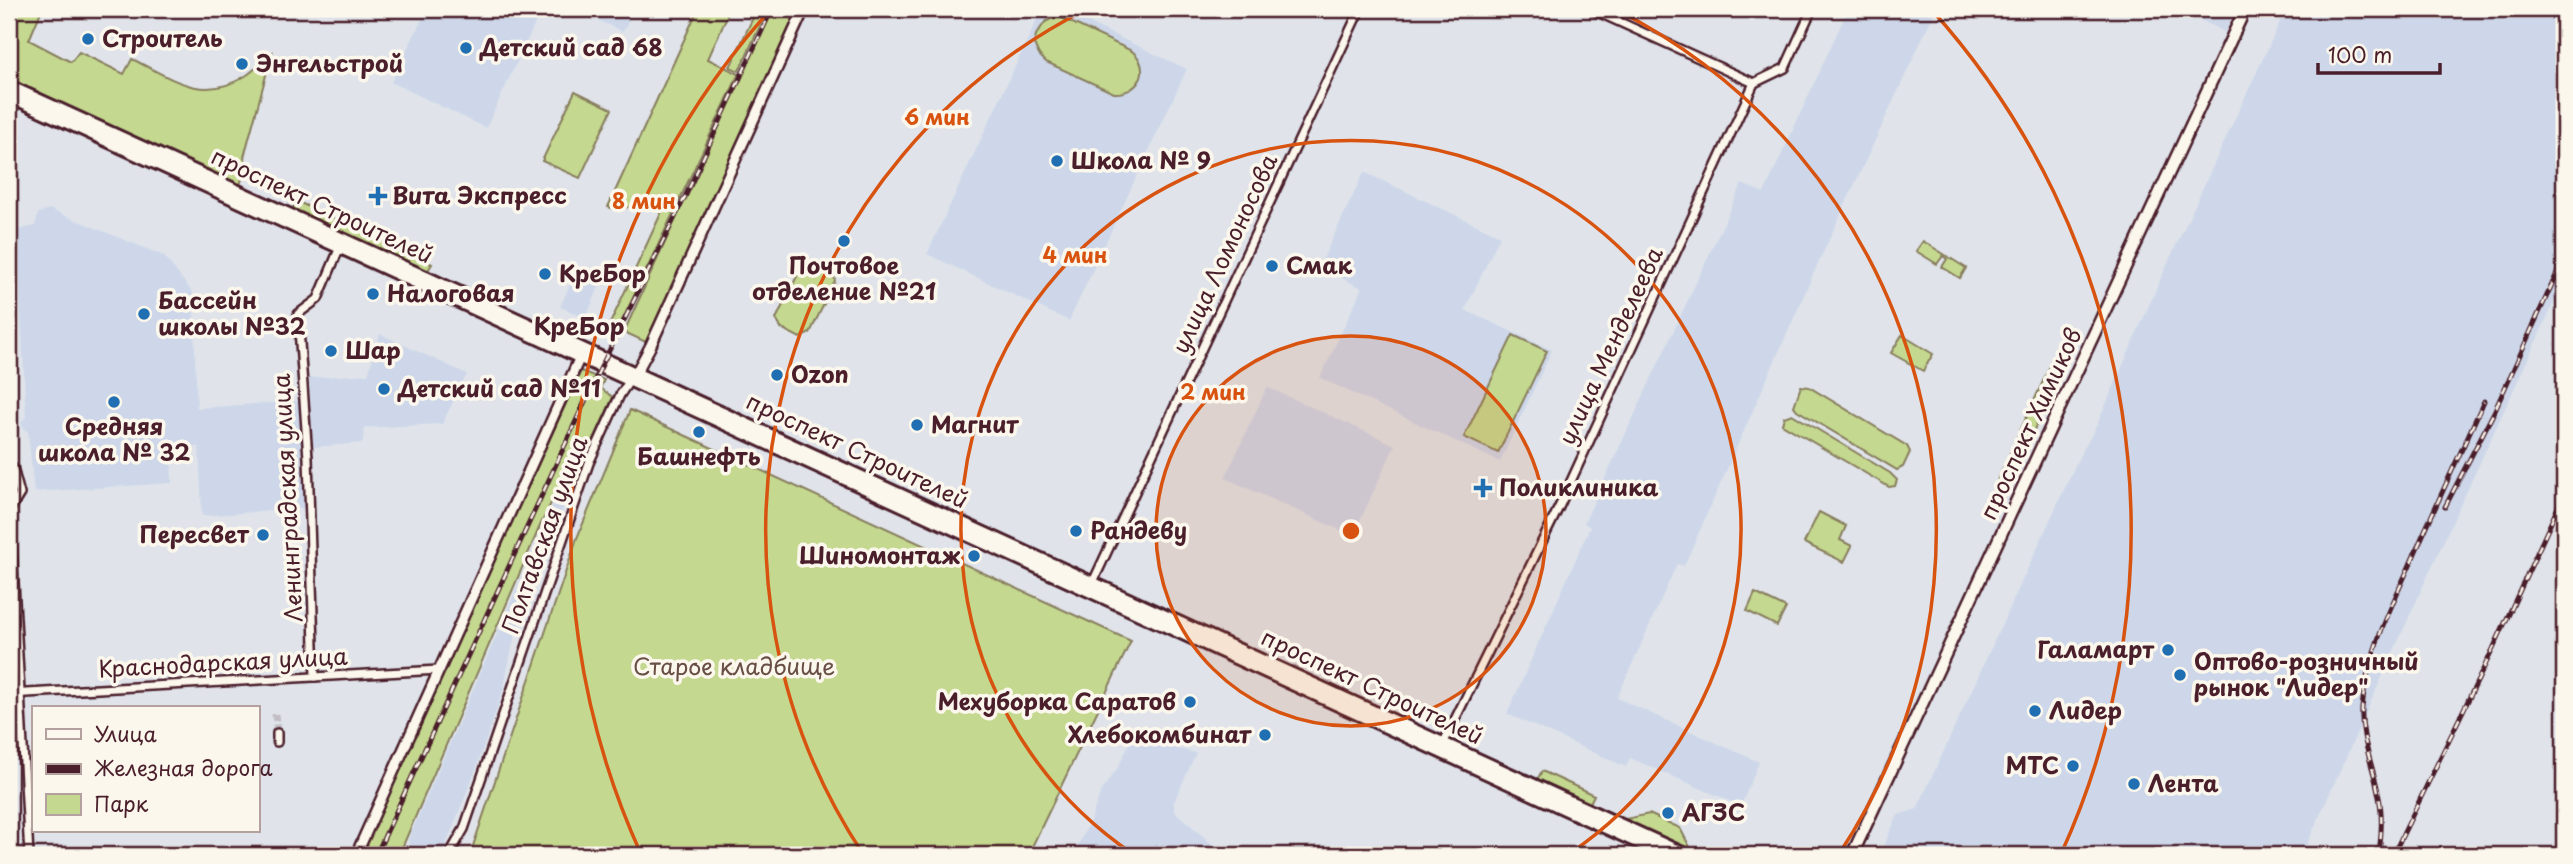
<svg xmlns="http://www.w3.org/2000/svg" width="2573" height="864" font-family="'Playpen Sans',sans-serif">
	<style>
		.built { fill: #cdd7e9 }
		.green { fill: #c4d98f; stroke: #877c5d; stroke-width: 2 }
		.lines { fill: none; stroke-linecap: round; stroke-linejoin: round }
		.minor-tunnel { stroke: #c2bdc4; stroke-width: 7; stroke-dasharray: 7 3.5; stroke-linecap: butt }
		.minor-casing { stroke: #4a1f2b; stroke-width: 12 }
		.tertiary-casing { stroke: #4a1f2b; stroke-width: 14 }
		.secondary-casing { stroke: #4a1f2b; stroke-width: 15 }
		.primary-casing { stroke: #4a1f2b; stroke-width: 16 }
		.minor { stroke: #fbf7ec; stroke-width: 7 }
		.tertiary { stroke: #fbf7ec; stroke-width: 9 }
		.secondary { stroke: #fbf7ec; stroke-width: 10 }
		.primary { stroke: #fbf7ec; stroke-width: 10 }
		.rail-casing { stroke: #4a1f2b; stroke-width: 5 }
		.rail { stroke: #fbf7ec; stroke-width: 2.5; stroke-dasharray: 8; stroke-linecap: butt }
		.ring { fill: none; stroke: #d8530f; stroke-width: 3.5 }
		.poi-dot { fill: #1f6fb2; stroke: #fbf7ec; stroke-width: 2.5 }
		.labels { text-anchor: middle; stroke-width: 7; stroke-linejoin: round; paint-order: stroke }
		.poi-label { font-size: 23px; font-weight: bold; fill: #4a1f2b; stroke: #fbf7ec; text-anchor: start }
		.street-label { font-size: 23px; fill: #4a1f2b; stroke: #fbf7ec }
		.park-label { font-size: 23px; fill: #684e44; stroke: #fbf7ec }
		.neighbourhood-label { font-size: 24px; font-weight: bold; fill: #4a1f2b; stroke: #fbf7ec }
		.centre { fill: #d8530f; stroke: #fbf7ec; stroke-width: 3.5 }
		.ring-label { font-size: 21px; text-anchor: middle; font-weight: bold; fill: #d8530f; stroke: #fbf7ec; stroke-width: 7; stroke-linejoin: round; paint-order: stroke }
	</style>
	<rect width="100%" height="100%" fill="#e0e4ea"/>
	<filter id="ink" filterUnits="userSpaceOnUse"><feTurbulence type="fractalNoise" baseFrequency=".0143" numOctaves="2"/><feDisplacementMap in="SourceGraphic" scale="14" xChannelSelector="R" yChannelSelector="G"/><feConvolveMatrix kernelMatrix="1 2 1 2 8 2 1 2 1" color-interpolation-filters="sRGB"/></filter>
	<g filter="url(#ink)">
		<g class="built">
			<polygon points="427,9 526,9 539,15 486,128 391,82"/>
			<polygon points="575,9 634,9 623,32"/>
			<polygon points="1042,9 1059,9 1187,69 1069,321 927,254"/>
			<polygon points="1848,9 1936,9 1821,257 1684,566 1677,564 1617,698 1759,762 1741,806 1630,758 1626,767 1507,714 1590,527 1584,523 1742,184 1764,193"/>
			<polygon points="2178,9 2235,9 2225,32"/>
			<polygon points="2286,9 2564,9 2564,281 2428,575 2302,855 1879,855 1898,815 1917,809 2079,457 2097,425 2160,280"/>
			<polygon points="1364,172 1500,236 1465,310 1552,350 1500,462 1320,378 1362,288 1319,267"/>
			<polygon points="49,209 164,256 193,293 197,408 299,401 304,508 202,516 199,447 171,449 172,483 34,492 28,432 23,428 21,422 26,417 17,230 35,226 38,213"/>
			<polygon points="578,266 592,272 590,277 601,282 586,318 560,307"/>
			<polygon points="380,334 467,374 442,424 364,428 363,443 313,447 309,378 368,374"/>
			<polygon points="1267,387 1395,445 1353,536 1225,478"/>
			<polygon points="563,481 571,483 549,551 515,634 503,691 476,769 442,855 407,855 410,849 408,840"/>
			<polygon points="1135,730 1160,745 1196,753 1174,802 1174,811 1220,851 1216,855 1073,855 1091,819 1101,791 1119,766"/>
		</g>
		<g class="green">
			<path d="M11,9H42L29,40L71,62L79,52L124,74L132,59C171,78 203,104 247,75C256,69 264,60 272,53L244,157L247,163L240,185L9,80V25Z"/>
			<polygon points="698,9 730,9 708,59 739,74 617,332 608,328 664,207 652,201 617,210 608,207"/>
			<polygon points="757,9 768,9 739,71 730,67"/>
			<polygon points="772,9 801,9 648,343 624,332"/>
			<path d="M1053,18H1062L1132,51C1152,68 1140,94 1114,93L1046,62L1039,55L1034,44L1036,35L1045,22Z"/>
			<polygon points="575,91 612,109 580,178 542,161"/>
			<polygon points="296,201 432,264 427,272 292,210"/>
			<polygon points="1923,241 1966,268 1960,278 1942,267 1947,259 1943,256 1937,264 1916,251"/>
			<polygon points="809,262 833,273 835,281 810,333 800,338 781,328 776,319 802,266"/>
			<polygon points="1513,335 1547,351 1498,453 1464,437"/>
			<polygon points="1902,335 1933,354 1923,371 1891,353"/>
			<polygon points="2061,342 2072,347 2000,504 1989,499"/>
			<polygon points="581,371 604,380 600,388 613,397 577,477 566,472 540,526 399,855 359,855"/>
			<polygon points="1801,386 1809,387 1907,446 1910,452 1903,467 1897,470 1797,410 1794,406"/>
			<polygon points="630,410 1131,641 1028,855 470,855 577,538"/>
			<polygon points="1792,414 1890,473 1897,480 1895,486 1889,487 1782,424 1784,417"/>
			<polygon points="1819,512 1846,526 1840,540 1852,546 1844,562 1804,543"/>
			<polygon points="1755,593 1786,608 1777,626 1747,611"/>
			<polygon points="1542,771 1594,795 1588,807 1535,783"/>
			<polygon points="1649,814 1680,828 1694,855 1616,821"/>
		</g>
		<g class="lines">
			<polyline class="minor-tunnel" points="275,714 277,733"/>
			<defs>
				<g id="minor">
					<polyline points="1591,9 1754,83"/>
					<polyline points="9,465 13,468 20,494 10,510 29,855"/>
					<polyline points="1093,582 1360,9"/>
					<polyline points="315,677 308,458 298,314 318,299 340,247"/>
					<polyline points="9,694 439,670"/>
					<polyline points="277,733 277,742"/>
					<polyline points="1442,746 1560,505 1754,83 1785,68 1812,9"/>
					<polyline points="449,855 464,829 589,463 620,395 630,380"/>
				</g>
				<g id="tertiary">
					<polyline points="636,373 650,347 804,9"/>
					<polyline points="356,855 580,357"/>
				</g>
				<polyline id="secondary" points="1852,855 2245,9"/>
				<g id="primary">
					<polyline points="9,86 1687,855"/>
					<polyline points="9,96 1665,855"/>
				</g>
			</defs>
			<use href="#minor" class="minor-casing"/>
			<use href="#tertiary" class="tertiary-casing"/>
			<use href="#secondary" class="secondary-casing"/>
			<use href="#primary" class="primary-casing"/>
			<use href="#minor" class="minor"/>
			<use href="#tertiary" class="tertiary"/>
			<use href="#secondary" class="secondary"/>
			<use href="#primary" class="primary"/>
			<defs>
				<g id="rail">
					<polyline points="2445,507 2494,412 2564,258"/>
					<polyline points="376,855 599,371 685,197 772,9"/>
					<path d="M2379,855C2381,836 2383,816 2379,797C2374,767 2360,738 2362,708C2366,659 2389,611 2409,567C2433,511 2459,456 2484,401"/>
					<polyline points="2393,855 2493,649 2564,494"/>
				</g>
			</defs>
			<use href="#rail" class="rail-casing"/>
			<use href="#rail" class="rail"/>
		</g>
	</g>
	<circle cx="1351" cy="531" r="195" fill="#d8530f" fill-opacity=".12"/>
	<g class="ring">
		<circle cx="1351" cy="531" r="195"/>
		<path d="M1133 854A390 390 0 1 1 1569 854"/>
		<path d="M863 854A585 585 0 0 1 1085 10M1617 10A585 585 0 0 1 1839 854"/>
		<path d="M641 854A780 780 0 0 1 771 9M1931 9A780 780 0 0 1 2061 854"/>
	</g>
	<g class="poi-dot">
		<circle cx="88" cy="39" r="7"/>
		<circle cx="466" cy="48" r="7"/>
		<circle cx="242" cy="64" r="7"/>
		<circle cx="1057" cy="161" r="7"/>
		<path d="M374.5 185.5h7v7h7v7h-7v7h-7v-7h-7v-7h7z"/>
		<circle cx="844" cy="241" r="7"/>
		<circle cx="1272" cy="266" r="7"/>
		<circle cx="545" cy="274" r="7"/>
		<circle cx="373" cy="294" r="7"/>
		<circle cx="144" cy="314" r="7"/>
		<circle cx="331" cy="351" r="7"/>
		<circle cx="777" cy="375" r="7"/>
		<circle cx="384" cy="389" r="7"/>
		<circle cx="114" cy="402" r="7"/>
		<circle cx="917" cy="425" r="7"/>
		<circle cx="699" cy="432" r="7"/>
		<path d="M1479.5 477.5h7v7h7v7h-7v7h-7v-7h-7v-7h7z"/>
		<circle cx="1076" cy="531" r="7"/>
		<circle cx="263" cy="535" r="7"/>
		<circle cx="974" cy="556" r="7"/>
		<circle cx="2168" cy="650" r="7"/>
		<circle cx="2180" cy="675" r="7"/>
		<circle cx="1190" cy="702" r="7"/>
		<circle cx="2035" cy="711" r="7"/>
		<circle cx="1265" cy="735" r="7"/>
		<circle cx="2073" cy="766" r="7"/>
		<circle cx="2134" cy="784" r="7"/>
		<circle cx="1668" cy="813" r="7"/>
	</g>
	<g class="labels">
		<g class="poi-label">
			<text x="102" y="47">Строитель</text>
			<text x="480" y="56">Детский сад 68</text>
			<text x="256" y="72">Энгельстрой</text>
			<text x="1071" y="169">Школа № 9</text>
			<text x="392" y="204">Вита Экспресс</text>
			<text x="844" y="274" text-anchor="middle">Почтовое<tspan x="844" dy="26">отделение №21</tspan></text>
			<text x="1286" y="274">Смак</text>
			<text x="559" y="282">КреБор</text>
			<text x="387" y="302">Налоговая</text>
			<text x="158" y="309">Бассейн<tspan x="158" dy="26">школы №32</tspan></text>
			<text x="345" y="359">Шар</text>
			<text x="791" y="383">Ozon</text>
			<text x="398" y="397">Детский сад №11</text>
			<text x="931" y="433">Магнит</text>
			<text x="114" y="435" text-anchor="middle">Средняя<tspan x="114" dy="26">школа № 32</tspan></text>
			<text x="699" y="465" text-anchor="middle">Башнефть</text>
			<text x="1499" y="496">Поликлиника</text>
			<text x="1090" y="539">Рандеву</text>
			<text x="249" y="543" text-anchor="end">Пересвет</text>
			<text x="960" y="564" text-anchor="end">Шиномонтаж</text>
			<text x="2154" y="658" text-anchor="end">Галамарт</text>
			<text x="2194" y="670">Оптово-розничный<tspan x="2194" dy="26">рынок "Лидер"</tspan></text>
			<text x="1176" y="710" text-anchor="end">Мехуборка Саратов</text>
			<text x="2049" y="719">Лидер</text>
			<text x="1251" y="743" text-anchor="end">Хлебокомбинат</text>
			<text x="2059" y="774" text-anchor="end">МТС</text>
			<text x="2148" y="792">Лента</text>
			<text x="1682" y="821">АГЗС</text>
		</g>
		<g class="street-label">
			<text transform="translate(322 206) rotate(25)" y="8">проспект Строителей</text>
			<text transform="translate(1225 254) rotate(-65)" y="8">улица Ломоносова</text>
			<text transform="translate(1611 346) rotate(-65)" y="8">улица Менделеева</text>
			<text transform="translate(2031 424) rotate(-65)" y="8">проспект Химиков</text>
			<text transform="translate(857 451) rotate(25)" y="8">проспект Строителей</text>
			<text transform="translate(288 498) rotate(-93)" y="8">Ленинградская улица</text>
			<text transform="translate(545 535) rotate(-70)" y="8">Полтавская улица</text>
			<text transform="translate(223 663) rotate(-3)" y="8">Краснодарская улица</text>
			<text transform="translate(1372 687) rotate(25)" y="8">проспект Строителей</text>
		</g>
		<g class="park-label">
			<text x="734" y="675">Старое кладбище</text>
		</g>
		<g class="neighbourhood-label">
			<text x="579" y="335">КреБор</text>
		</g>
	</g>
	<circle cx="1351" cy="531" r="10" class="centre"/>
	<g class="ring-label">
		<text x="937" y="125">6 мин</text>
		<text x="644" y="209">8 мин</text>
		<text x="1075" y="263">4 мин</text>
		<text x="1213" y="400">2 мин</text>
	</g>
	<rect width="2573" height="864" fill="none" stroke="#fbf7ec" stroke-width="35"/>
	<rect x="18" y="18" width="2538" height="829" fill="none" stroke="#4a1f2b" stroke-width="2.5" filter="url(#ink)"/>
	<rect x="32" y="706" width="228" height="126" fill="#fbf7ec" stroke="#b4a19f" stroke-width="2"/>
	<rect x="46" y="729" width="35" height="10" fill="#fbf7ec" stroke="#b4a19f" stroke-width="2"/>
	<text x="94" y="742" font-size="21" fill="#4a1f2b">Улица</text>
	<rect x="46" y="764" width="35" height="10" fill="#4a1f2b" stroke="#b4a19f" stroke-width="2"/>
	<text x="94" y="776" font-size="21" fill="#4a1f2b">Железная дорога</text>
	<rect x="46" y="794" width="35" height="21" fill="#c4d98f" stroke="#b4a19f" stroke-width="2"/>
	<text x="94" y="812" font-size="21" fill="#4a1f2b">Парк</text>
	<path d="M2318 63v10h122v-10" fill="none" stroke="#4a1f2b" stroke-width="3.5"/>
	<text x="2328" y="63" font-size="21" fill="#4a1f2b" stroke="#fbf7ec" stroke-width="5" paint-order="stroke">100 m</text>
</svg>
